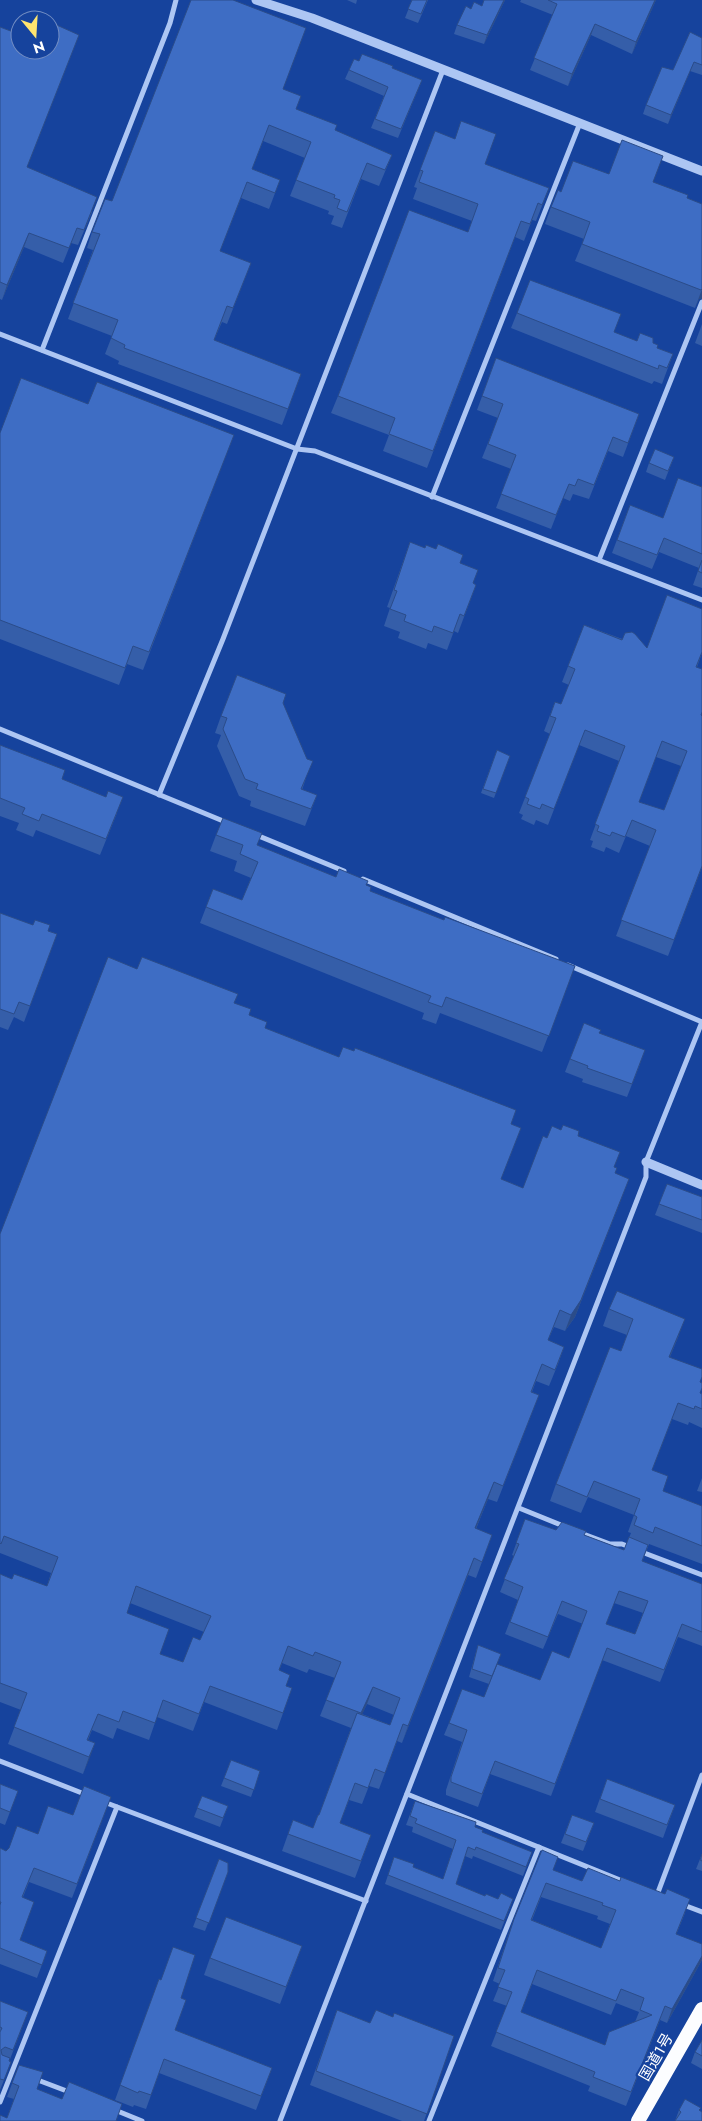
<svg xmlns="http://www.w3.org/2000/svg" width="702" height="2121" font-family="Jost,'Noto Sans JP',sans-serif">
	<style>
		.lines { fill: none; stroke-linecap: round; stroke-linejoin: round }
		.minor { stroke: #adc6f3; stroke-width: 5 }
		.tertiary { stroke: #adc6f3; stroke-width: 9 }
		.trunk { stroke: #fcfdff; stroke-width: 14 }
		.wall { fill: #355ea9; fill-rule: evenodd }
		.shaded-wall { fill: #2b4c89 }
		.building { fill: #3e6dc4; stroke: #2b4c89; fill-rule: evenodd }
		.labels { text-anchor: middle; stroke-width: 4.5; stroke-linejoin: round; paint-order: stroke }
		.street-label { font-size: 15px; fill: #fff; stroke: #16439d }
	</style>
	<rect width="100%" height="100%" fill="#16439d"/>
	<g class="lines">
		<g class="minor">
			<polyline points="0,334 297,449 315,451 702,600"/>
			<polyline points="42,350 170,23 176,0"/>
			<polyline points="432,497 580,123"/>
			<polyline points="599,560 702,302"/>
			<polyline points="0,729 228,823"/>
			<polyline points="159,795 223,639 443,70"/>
			<polyline points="254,834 344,871"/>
			<polyline points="363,879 556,959"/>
			<polyline points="568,965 702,1022"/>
			<polyline points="519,1508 566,1527"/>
			<polyline points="578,1532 610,1544 622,1544 632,1548"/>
			<polyline points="639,1551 702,1575"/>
			<polyline points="0,1761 87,1795"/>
			<polyline points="407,1794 625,1882"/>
			<polyline points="104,1802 366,1901"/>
			<polyline points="657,1895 702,1775"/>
			<polyline points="681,1904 702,1912"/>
			<polyline points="35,2079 72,2093"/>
			<polyline points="0,2102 117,1807"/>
			<polyline points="115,2110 142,2121"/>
			<polyline points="280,2121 646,1177 646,1162 702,1022"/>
			<polyline points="429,2121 539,1847"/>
		</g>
		<g class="tertiary">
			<polyline points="256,0 312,18 702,171"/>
			<polyline points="646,1162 702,1185"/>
		</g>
		<polyline class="trunk" points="638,2121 702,2009"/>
	</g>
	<g class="wall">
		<polygon points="347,0 357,0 356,4"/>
		<polygon points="412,0 428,0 418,23 405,18"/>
		<polygon points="484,0 505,0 484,44 454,34 457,25 471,9 482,6"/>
		<polygon points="521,0 656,0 632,54 591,35 568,86 530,70 553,15 520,2"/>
		<polygon points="0,27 16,33 79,35 27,167 92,212 78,245 71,243 63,263 24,247 2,300 0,299"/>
		<polygon points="702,38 702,75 690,71 668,124 643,114 646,105 673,70"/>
		<polygon points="359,61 392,68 422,80 398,138 371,128 384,96 345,79 349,70"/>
		<polygon points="283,89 296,109 335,131 392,155 379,186 361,179 342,228 331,224 334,216 328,214 329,211 290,196 305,158 263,141 252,169 280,180 269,209 241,198 220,251 251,263 227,324 222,322 214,340 301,374 282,425 118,364 119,361 105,354 112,336 68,319 93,250 87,248 92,232 112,201"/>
		<polygon points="435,131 485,164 549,188 536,221 532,220 524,241 515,237 427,468 383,451 389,435 331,413 338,396 468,232 472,221 413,199 417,188 414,187"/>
		<polygon points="609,174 653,182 687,198 702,204 702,299 699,299 695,308 575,261 584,239 545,224 551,207 561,192"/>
		<polygon points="517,313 637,341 653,343 657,348 673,354 662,384 654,381 652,384 511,328"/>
		<polygon points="702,324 702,346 695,343"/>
		<polygon points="496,358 639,414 623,457 608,451 589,499 573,494 570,501 563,498 551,529 496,508 511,469 482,458 498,418 477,410"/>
		<polygon points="88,404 227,452 143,670 127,664 119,685 0,639 0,433"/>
		<polygon points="674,457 665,480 646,472 649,463"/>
		<polygon points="702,487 702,588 693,585 699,568 659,552 652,569 612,553 630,505 663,518"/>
		<polygon points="410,542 460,563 473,584 476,585 458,633 454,631 447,650 428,643 426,649 398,638 400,632 384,626 390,608 387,607"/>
		<path d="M702,609V653L697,667L701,715L702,867L668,956L616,936L650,846L626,836L619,853L606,847L604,852L591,847L593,841L590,840L619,761L579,745L548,825L536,820L534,825L521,819L523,815L519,813L550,734L544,731L555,702L561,704L569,685L562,682L584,625L647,648ZM656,757L681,766L664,810L639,802Z"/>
		<polygon points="283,703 306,778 302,790 317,795 305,826 250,806 251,801 239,796 217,746 221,735 215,733 221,716"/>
		<polygon points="0,745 62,779 117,813 100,855 36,830 33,837 16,830 19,823 0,816"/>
		<polygon points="497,750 510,756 494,798 481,793"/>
		<polygon points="216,835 257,845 336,877 366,885 370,891 444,920 575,966 542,1052 440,1013 436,1024 422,1019 424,1013 200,923 213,889 242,900 251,878 234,871 237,861 210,851"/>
		<polygon points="0,913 57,934 24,1022 14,1017 8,1030 0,1027"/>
		<path d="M137,969L234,1003L265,1028L521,1128L501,1179L523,1188L547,1138L561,1130L578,1136L614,1167L615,1174L629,1179L575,1317L565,1331L554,1327L548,1340L564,1347L558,1364L549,1386L536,1381L532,1392L539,1395L497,1502L488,1499L476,1529L492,1535L476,1578L468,1575L402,1743L397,1741L379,1789L369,1786L362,1804L349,1800L340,1823L371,1835L355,1878L282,1851L293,1820L313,1828L319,1815L351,1728L320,1716L335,1678L309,1669L307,1673L282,1663L279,1671L286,1686L292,1688L277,1730L204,1702L193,1731L157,1717L149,1740L117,1728L113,1739L92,1730L88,1740L95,1743L83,1774L8,1744L21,1710L0,1702V1574L12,1579L47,1586L51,1573L0,1553V1234ZM130,1603L204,1632L200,1640L183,1662L160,1654L127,1613ZM367,1704L394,1715L390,1725L362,1714Z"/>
		<polygon points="584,1023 599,1033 640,1064 627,1097 582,1082 583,1079 565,1072"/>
		<polygon points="667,1184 702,1197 702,1233 655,1215"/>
		<path d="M609,1309L679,1335L670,1357L700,1382V1393L702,1394V1428L689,1422L688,1425L672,1419L652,1470L663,1491L702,1506V1564L649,1544L642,1562L702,1584V1646L678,1637L660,1682L602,1660L551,1796L490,1774L478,1807L446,1795V1790L462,1742L444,1735L449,1723L484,1697L540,1680L569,1658L583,1624L558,1614L543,1649L505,1634L518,1600L500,1592L514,1556L512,1555L525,1519L556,1530L584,1535L624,1550L631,1533L628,1532L634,1515L588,1497L581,1513L550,1501L556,1484L621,1351L627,1335L603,1326ZM614,1603L643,1613L635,1634L606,1624Z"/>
		<polygon points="702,1478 702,1492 697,1491"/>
		<polygon points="478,1645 501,1654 489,1684 469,1677"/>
		<polygon points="231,1760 260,1771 251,1797 221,1786"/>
		<polygon points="607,1779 675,1805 663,1838 595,1812"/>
		<polygon points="0,1784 18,1791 5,1825 0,1823"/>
		<polygon points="202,1796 228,1806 220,1827 194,1817"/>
		<polygon points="111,1797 72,1898 29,1882 23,1897 20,1940 47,1951 37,1978 0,1964 0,1848 6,1851 73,1815"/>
		<polygon points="415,1801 475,1827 482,1832 532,1852 523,1876 473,1856 472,1859 465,1856 456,1884 485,1896 498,1899 513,1899 501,1930 385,1884 394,1857 413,1867 443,1879 453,1849 412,1832 413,1827 406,1825"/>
		<polygon points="572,1815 594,1823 583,1851 561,1843"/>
		<polygon points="702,1854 702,1871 696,1869"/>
		<polygon points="219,1859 228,1872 205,1931 193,1927"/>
		<path d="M553,1870L582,1881L685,1913L676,1935L702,1956V1960L667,2023L660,2020L626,2106L588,2091L590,2086L491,2046L507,2006L493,2001L500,1984L493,1981L509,1933L514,1919ZM541,1897L598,1916L597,1919L610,1924L601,1948L532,1920ZM532,1984L611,2015L616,2003L639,2012L635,2022L605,2045L521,2012Z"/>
		<polygon points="302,1946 280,2004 204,1975 210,1958"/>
		<polygon points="159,1979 181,1998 175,2030 272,2068 256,2110 159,2073 146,2109 134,2105 133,2107 115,2100"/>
		<polygon points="0,2001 28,2012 9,2062 11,2062 0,2090"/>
		<polygon points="337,2010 370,2023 393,2017 454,2036 424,2121 402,2121 310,2085"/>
		<polygon points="702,2040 702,2069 691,2063 695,2052"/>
		<polygon points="19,2065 37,2089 62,2099 7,2118 14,2099 7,2097"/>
		<polygon points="679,2110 700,2111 702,2121 675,2121"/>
	</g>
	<g class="shaded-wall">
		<polygon points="504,0 505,0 484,44 487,35"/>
		<polygon points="655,0 656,0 632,54 636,42"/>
		<polygon points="595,24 591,35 568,86 572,74"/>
		<polygon points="694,62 690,71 668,124 671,115"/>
		<polygon points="29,233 24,247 2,300 7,285"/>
		<polygon points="702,289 702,299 699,299 695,308"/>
		<polygon points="629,1179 575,1317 565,1331 571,1315"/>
		<polygon points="685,1319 679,1335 663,1373 669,1357"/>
		<polygon points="494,1482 488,1499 469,1545 475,1528"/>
		<polygon points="474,1558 468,1575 402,1743 408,1726"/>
		<polygon points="373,1687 367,1704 355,1730 361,1713"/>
		<polygon points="95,1743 89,1760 83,1774 89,1757"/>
		<polygon points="702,1956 702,1960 667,2023 672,2009"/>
	</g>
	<g class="building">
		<polygon points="191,0 233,0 306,28 283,89 301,96 296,109 337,125 335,130 392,155 385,170 367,163 347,212 337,208 340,200 334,198 335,195 296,180 311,142 269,125 252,169 280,180 275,193 247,182 220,251 251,263 233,308 227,306 214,340 301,374 288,409 124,348 125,345 111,338 118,320 73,303 100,234 92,232 105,199 112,201"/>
		<polygon points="412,0 427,0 421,14 408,9"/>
		<polygon points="484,0 504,0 487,35 457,25 466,6 471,9 474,2 482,6"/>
		<polygon points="548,0 655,0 636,42 595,24 572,74 534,58 557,4"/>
		<polygon points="24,13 41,20 21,20"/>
		<polygon points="50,22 79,35 27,167 97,197 84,230 77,228 69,248 29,233 7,285 0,282 0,27 16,33 20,23 20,50 50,50"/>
		<polygon points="690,32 702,38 702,65 694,62 671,115 646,105 662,67 673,70"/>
		<polygon points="362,54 393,66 392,68 422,80 401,129 375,119 388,87 349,70 354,59 359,61"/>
		<polygon points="461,121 496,134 485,164 549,188 542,205 538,203 530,224 521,221 433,451 389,434 395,418 338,396 409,210 468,232 478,204 419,182 423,171 420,170 435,131 455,139"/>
		<polygon points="622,140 663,156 653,182 688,195 687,198 702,204 702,289 701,290 582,244 590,222 551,207 558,190 561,192 573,161 609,174"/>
		<polygon points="530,280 621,314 614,332 637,341 640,333 653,338 653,343 658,345 657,348 673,354 667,368 659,365 658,369 517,313"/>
		<polygon points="496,358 639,414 628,443 613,437 594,485 578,479 575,486 569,484 556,515 501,494 516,455 488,444 503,404 482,396"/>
		<polygon points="21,378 88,404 97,382 234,435 149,652 133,646 125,668 0,620 0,433"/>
		<polygon points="655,449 674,457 668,471 649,463"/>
		<polygon points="678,478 702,487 702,554 664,538 657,555 617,540 630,505 663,518"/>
		<polygon points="410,542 425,548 426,545 436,549 438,544 463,555 460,563 478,570 473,583 476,585 464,616 460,614 453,633 434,626 432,632 404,621 406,615 390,609 397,591 394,590"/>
		<polygon points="702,560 702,573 698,571"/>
		<path d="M667,595L702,609V652L696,667L702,669V712L701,715L702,716V866L674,940L621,920L656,830L632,820L625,837L612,832L610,836L597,831L599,826L595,824L625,746L585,730L554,809L542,804L540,809L527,804L529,799L525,797L556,718L550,716L555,702L561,704L575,669L568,666L584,625L622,640L625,633L632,632L635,634L647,648ZM662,741L687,751L664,810L639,802Z"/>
		<polygon points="237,675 286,694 283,703 307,759 313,761 301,789 317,795 311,809 256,789 258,784 245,779 223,729 227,718 221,716"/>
		<polygon points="0,745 65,770 62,779 106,797 108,791 123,797 106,839 42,814 39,821 22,814 25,808 0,798"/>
		<polygon points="497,750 510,756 496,793 483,789"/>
		<polygon points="223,818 262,833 257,845 336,877 339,869 368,881 366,885 371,887 370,891 444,920 445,917 575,966 549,1036 446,997 442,1007 428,1002 431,996 206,907 213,889 242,900 258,862 240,854 243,845 216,835"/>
		<polygon points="0,913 33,925 35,920 50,925 48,931 57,934 30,1006 19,1002 14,1014 0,1009"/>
		<path d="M108,957L137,969L142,957L238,994L234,1003L251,1009L249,1015L267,1022L265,1028L339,1057L343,1047L354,1051L355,1048L516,1110L511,1124L521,1128L501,1179L523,1188L543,1136L547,1138L552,1126L561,1130L563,1125L579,1131L578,1136L620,1152L614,1167L617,1168L615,1173L629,1179L581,1300L571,1315L560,1310L548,1340L564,1347L555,1370L542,1364L531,1392L539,1395L503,1486L494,1482L475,1528L492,1535L482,1562L474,1558L408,1726L403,1724L385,1773L375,1769L368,1788L355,1783L340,1823L371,1835L361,1861L288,1834L293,1820L313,1828L318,1815H319L357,1713L390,1725L400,1698L373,1687L361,1713L326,1700L341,1662L315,1652L313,1656L288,1646L279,1670L290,1675L286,1686L292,1688L283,1713L210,1686L199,1714L163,1700L155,1723L123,1711L119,1722L98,1714L87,1740L95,1743L89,1757L14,1727L27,1693L0,1683V1574L12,1579L14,1574L47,1586L58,1557L4,1536L1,1544L0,1543V1234ZM136,1586L211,1616L200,1640L193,1637L183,1662L160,1654L169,1629L127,1613Z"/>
		<polygon points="584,1023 601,1030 599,1033 645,1050 632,1084 587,1068 588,1066 570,1059"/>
		<polygon points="667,1184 702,1197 702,1220 659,1204"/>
		<polygon points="617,1291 685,1319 669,1357 702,1369 702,1377 700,1382 702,1383 702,1388 700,1393 702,1394 702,1409 695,1406 694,1409 678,1403 652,1470 668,1476 663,1491 702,1506 702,1546 655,1527 653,1533 634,1525 637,1517 634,1515 640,1499 594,1481 587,1497 556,1484 610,1347 621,1351 633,1319 609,1309"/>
		<path d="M525,1519L556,1530L562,1522L586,1531L584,1535L624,1550L629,1537L648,1545L642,1561L702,1584V1632L682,1624L664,1670L607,1648L555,1784L495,1761L482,1794L451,1782V1777L467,1730L449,1723L462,1689L484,1697L497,1664L540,1680L552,1651L569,1658L587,1611L562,1601L548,1637L510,1622L523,1587L504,1579L519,1544L516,1543ZM619,1591L648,1601L635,1634L606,1624Z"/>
		<polygon points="478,1645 501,1654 492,1676 472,1669"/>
		<polygon points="231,1760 260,1771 254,1790 224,1778"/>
		<polygon points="607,1779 675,1805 667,1825 600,1799"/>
		<polygon points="0,1784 18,1791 10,1812 0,1808"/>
		<polygon points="84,1786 111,1797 77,1884 34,1868 22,1897 34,1902 20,1940 47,1951 42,1965 0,1948 0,1905 1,1902 0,1902 0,1848 6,1851 9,1848 17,1826 38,1834 48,1806 73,1815"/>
		<polygon points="202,1796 228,1806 223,1818 197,1808"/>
		<polygon points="415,1801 476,1822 475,1827 483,1830 482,1832 532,1852 526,1867 476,1847 475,1850 468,1847 456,1884 485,1896 486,1894 498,1899 501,1893 513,1899 504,1921 388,1875 394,1857 414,1864 413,1867 443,1879 456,1840 415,1823 417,1819 410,1816"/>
		<polygon points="572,1815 594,1823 586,1842 565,1834"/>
		<path d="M542,1850L558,1857L553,1870L582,1881L588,1868L620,1881L621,1877L665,1894L667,1889L690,1899L676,1934L702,1944V1956L672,2009L665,2006L631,2092L593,2077L595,2072L496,2032L512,1992L498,1987L505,1970L498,1968L514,1919ZM546,1883L603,1903L602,1905L616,1910L601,1948L531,1920ZM537,1970L616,2001L621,1989L644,1998L640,2010L652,2015L609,2032L605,2045L521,2012Z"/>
		<polygon points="702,1854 702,1861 700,1860"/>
		<polygon points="219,1859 228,1863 228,1872 209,1923 196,1918"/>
		<polygon points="226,1917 302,1946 286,1987 210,1958"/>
		<polygon points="173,1947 195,1955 181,1998 186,2000 175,2030 272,2068 261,2096 164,2059 151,2095 139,2091 138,2093 120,2085 159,1979 161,1980"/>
		<polygon points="0,2001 28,2012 13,2050 5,2047 1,2050 2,2055 10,2058 9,2061 11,2062 4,2080 0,2079 0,2032 2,2028 0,2027"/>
		<polygon points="337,2010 370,2023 376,2010 393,2017 394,2013 454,2036 427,2114 316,2071"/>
		<polygon points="702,2040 702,2056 695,2052"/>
		<polygon points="19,2065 43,2072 37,2089 62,2099 69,2082 122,2104 116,2121 0,2121 0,2115 7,2118 19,2086 12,2083"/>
		<polygon points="685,2099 701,2108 699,2110 702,2112 702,2121 675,2121 681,2112 679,2110"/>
	</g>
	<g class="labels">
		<g class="street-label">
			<text transform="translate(656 2057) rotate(-60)" y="5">国道1号</text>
		</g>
	</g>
	<g transform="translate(35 35) rotate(162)"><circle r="24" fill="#16439d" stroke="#738ec4"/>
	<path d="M0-4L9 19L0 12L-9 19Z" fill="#ffe46f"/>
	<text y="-8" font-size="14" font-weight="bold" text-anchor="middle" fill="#ffffff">N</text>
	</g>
</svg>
